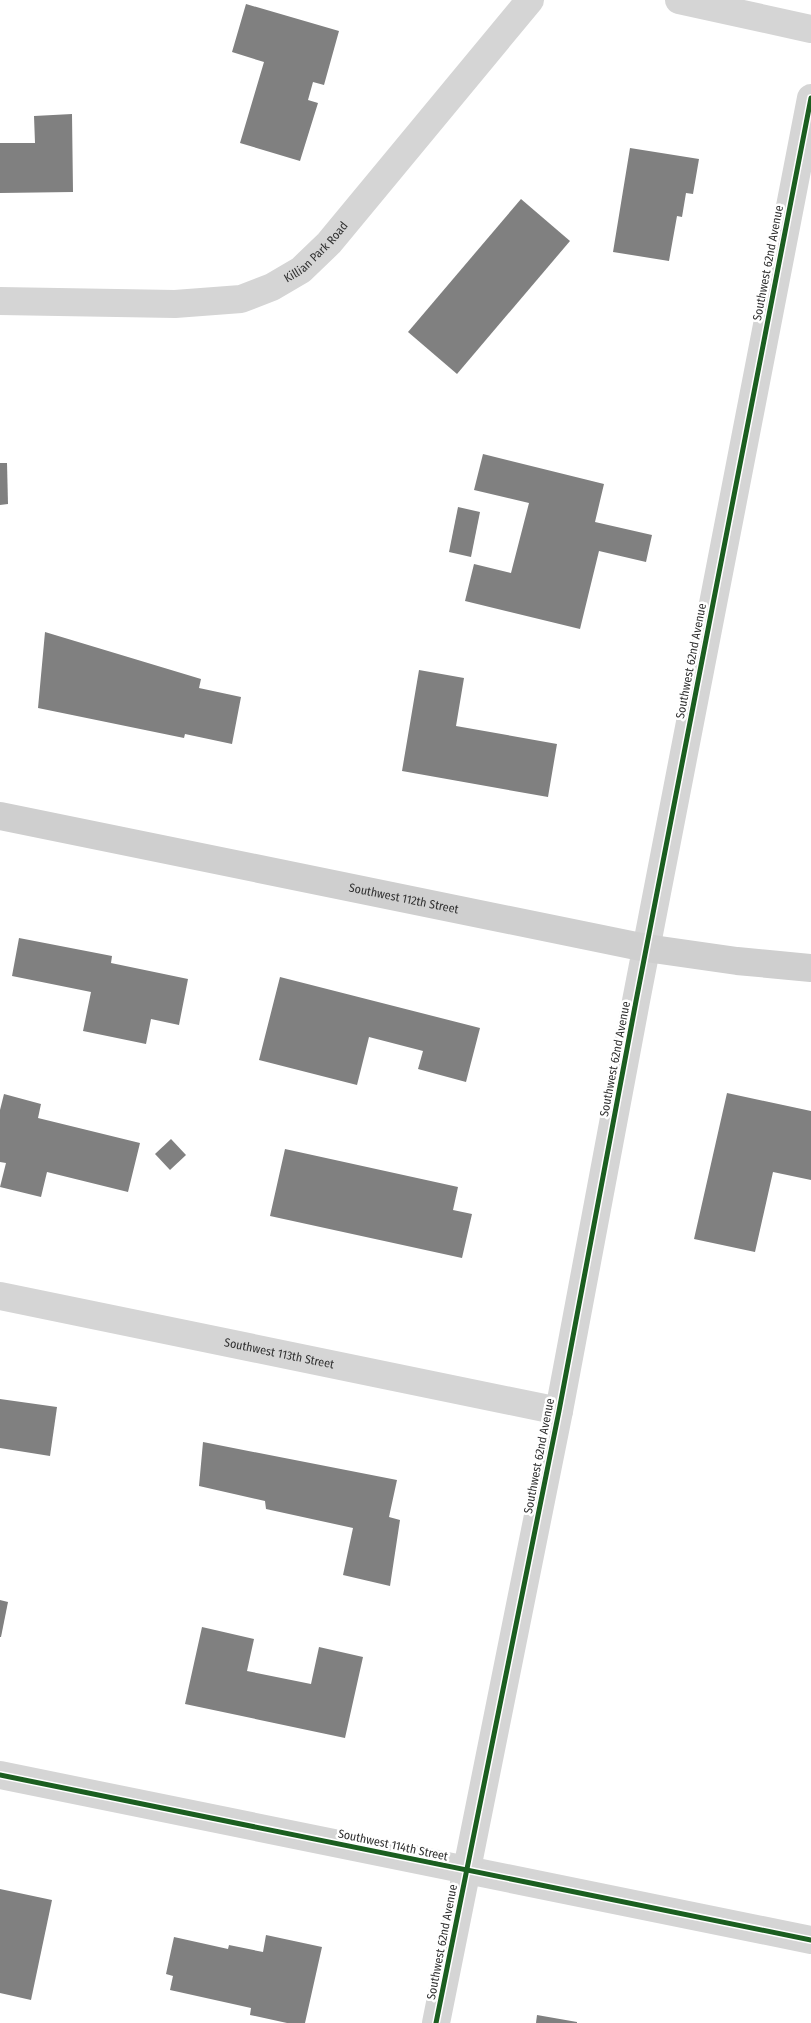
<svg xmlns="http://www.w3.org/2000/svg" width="811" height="2023" font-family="'Fira Sans Condensed',sans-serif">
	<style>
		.building { fill: #808080 }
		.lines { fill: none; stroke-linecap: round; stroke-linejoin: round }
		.minor { stroke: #d5d5d5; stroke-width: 28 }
		.tertiary { stroke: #d5d5d5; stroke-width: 28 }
		.secondary { stroke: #cfcfcf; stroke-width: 28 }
		.cycleway-casing { stroke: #fff; stroke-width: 8 }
		.cycleway { stroke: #1b5e20; stroke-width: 5 }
		.labels { text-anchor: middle; stroke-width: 5; stroke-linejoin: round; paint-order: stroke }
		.street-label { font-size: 12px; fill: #313131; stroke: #fff }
	</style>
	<rect width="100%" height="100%" fill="#fff"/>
	<g class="building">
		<polygon points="246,4 339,31 324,85 313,82 308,100 318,103 300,161 240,143 264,62 232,52"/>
		<polygon points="72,114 73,192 0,193 0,143 35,143 34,116"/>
		<polygon points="630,148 699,159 693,194 686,193 682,217 677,216 669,261 613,252"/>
		<polygon points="521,199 570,241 457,374 408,332"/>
		<polygon points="483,454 604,484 595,522 652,535 646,562 599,551 580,629 465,601 474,564 511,573 529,503 474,490"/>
		<polygon points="0,463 7,463 8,504 0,505"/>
		<polygon points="458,507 480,512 471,557 449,552"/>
		<polygon points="45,632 201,679 199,688 241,697 232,744 185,734 184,738 38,708"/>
		<polygon points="419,670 464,678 456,726 557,744 548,797 402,771"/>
		<polygon points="19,938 112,956 111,963 188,979 179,1025 151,1019 146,1044 83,1031 91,992 12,976"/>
		<polygon points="280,977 480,1028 466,1082 418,1069 423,1051 369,1037 357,1085 259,1060"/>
		<polygon points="727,1093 811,1111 811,1180 773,1172 755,1252 694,1239"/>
		<polygon points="4,1094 41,1104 38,1118 140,1143 128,1192 47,1172 41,1197 0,1187 6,1163 0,1162 0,1110"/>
		<polygon points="171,1139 186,1155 170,1170 155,1154"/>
		<polygon points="285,1149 458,1187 453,1210 472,1214 462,1258 270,1216"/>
		<polygon points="0,1399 57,1407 50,1456 0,1448"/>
		<polygon points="203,1442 397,1480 389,1517 400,1520 390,1586 343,1575 353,1528 266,1509 265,1501 199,1486"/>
		<polygon points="0,1600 8,1602 1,1637 0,1637"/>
		<polygon points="202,1627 254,1639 247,1671 311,1684 319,1647 363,1657 345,1738 185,1704"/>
		<polygon points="0,1889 52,1900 31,2000 0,1993"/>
		<polygon points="266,1935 322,1947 305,2023 287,2023 250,2015 251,2008 170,1990 173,1976 166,1974 174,1937 228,1949 229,1945 263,1952"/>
		<polygon points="537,2015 577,2022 577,2023 536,2023"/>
	</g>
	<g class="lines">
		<g class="minor">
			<polyline points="679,0 811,29"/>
			<path id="s1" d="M0,301L175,304L241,299L272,287L301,270L329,243L530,0"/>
			<path id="s2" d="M0,1296L559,1411"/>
			<polyline points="0,1775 811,1940"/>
		</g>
		<polyline class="tertiary" points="436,2023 559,1411 636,1001 811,98"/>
		<path class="secondary" id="s3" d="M0,816L646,948L737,961L811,968"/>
		<defs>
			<g id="cycleway">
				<polyline points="0,1775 811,1940"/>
				<polyline points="436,2023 559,1411 636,1001 811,98"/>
			</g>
		</defs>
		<use href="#cycleway" class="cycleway-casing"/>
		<use href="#cycleway" class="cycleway"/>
	</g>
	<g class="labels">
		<g class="street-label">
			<text dy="4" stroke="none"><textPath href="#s1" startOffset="331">Killian Park Road</textPath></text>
			<text transform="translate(768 263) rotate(-79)" y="4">Southwest 62nd Avenue</text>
			<text transform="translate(691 661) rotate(-79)" y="4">Southwest 62nd Avenue</text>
			<text dy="4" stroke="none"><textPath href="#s3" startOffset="412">Southwest 112th Street</textPath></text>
			<text transform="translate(615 1059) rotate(-79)" y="4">Southwest 62nd Avenue</text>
			<text dy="4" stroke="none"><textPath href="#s2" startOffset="285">Southwest 113th Street</textPath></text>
			<text transform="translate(539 1456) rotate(-79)" y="4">Southwest 62nd Avenue</text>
			<text transform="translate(393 1845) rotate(12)" y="4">Southwest 114th Street</text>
			<text transform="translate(442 1942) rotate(-79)" y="4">Southwest 62nd Avenue</text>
		</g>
	</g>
</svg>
